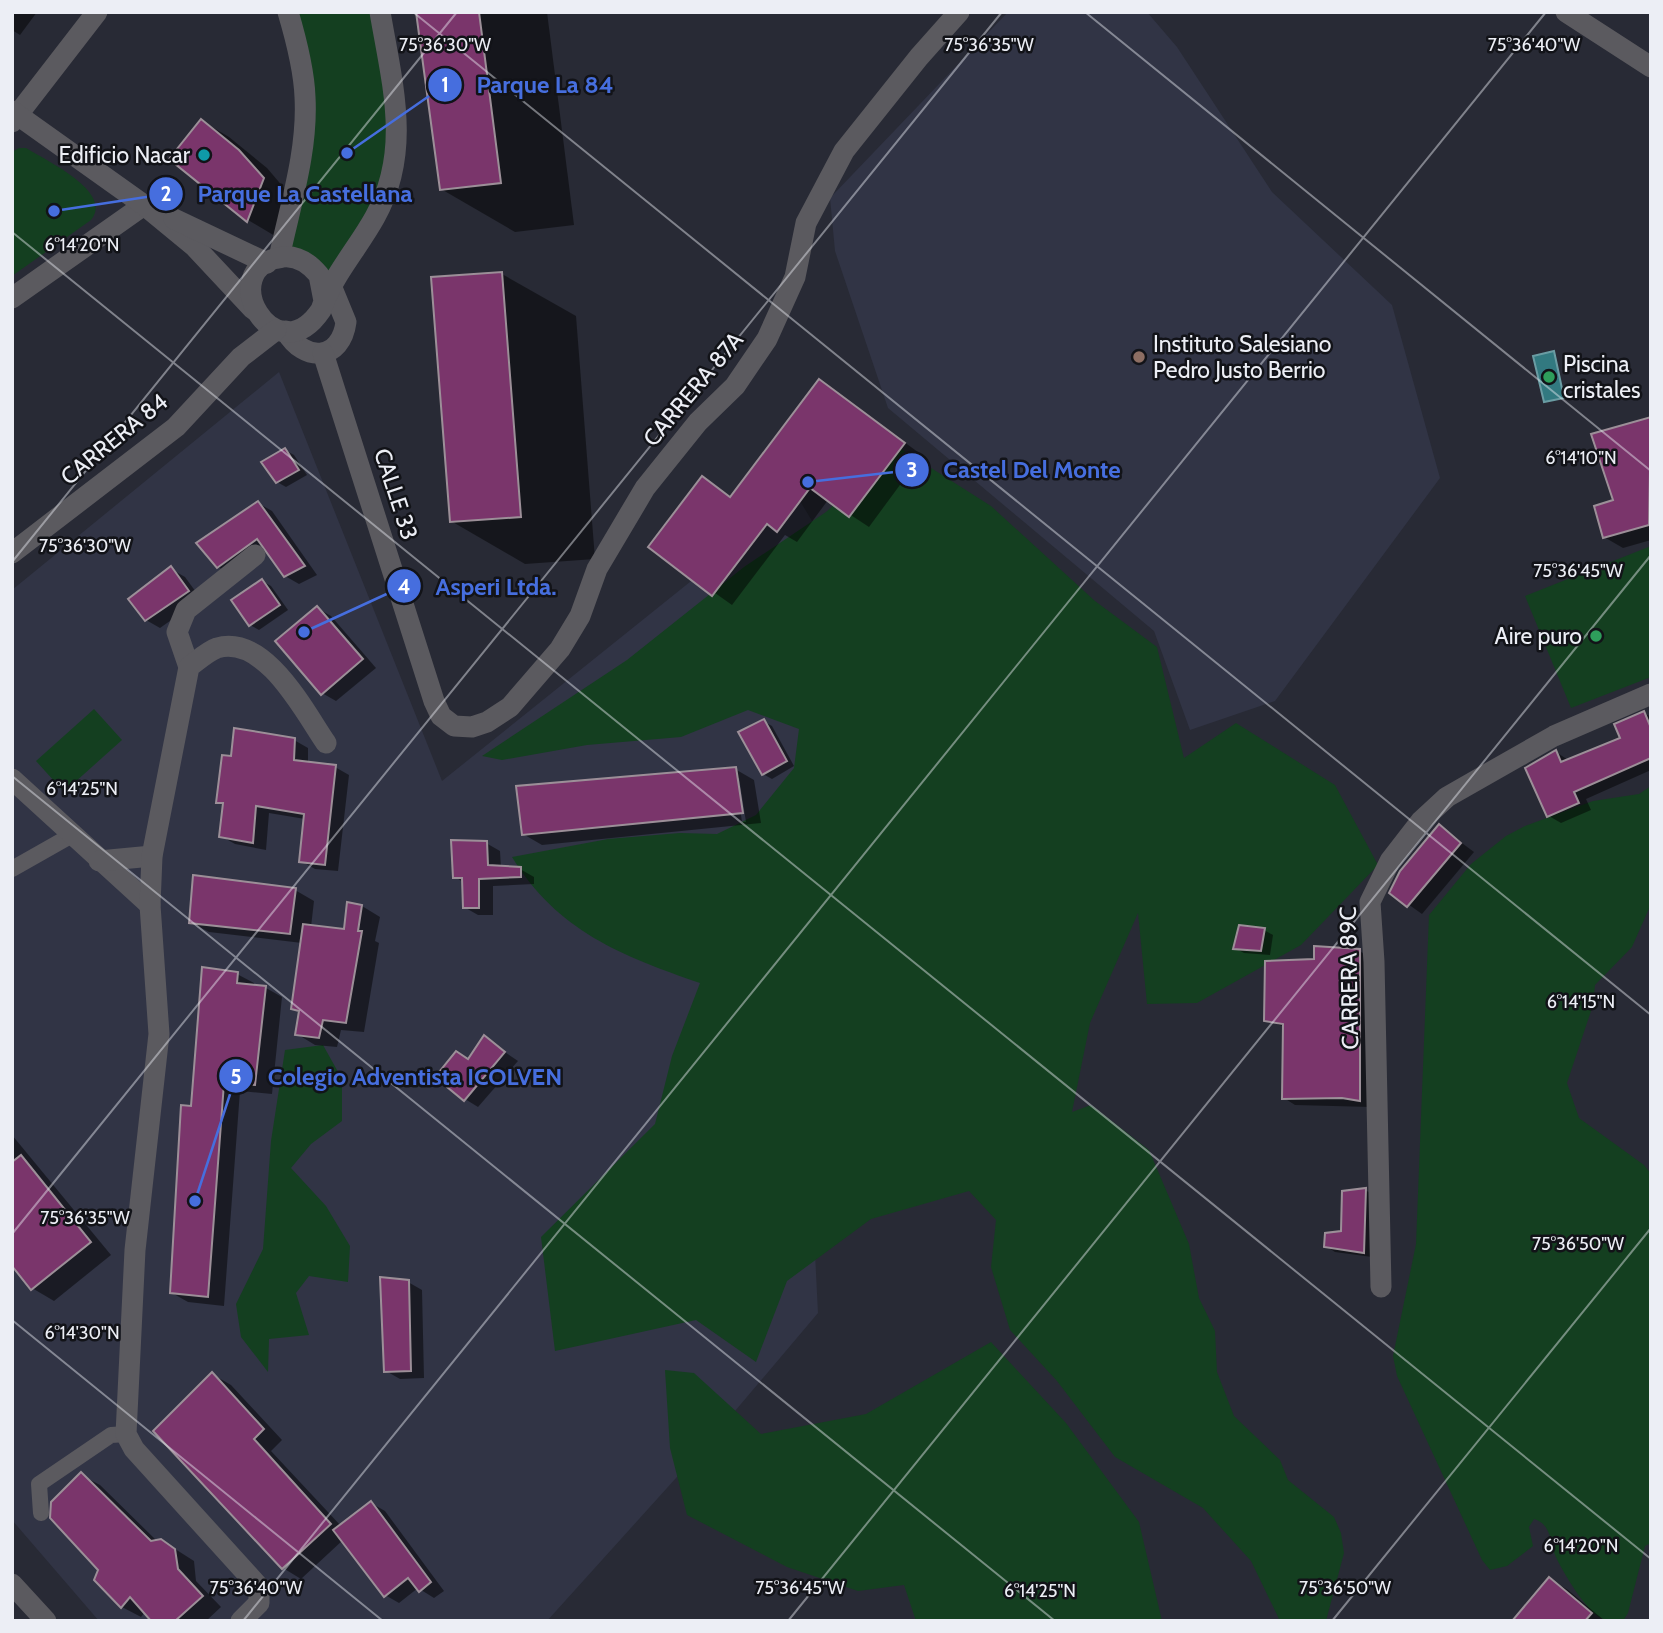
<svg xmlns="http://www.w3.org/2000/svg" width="1663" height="1633" font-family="Cabin,sans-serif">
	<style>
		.built { fill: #313445 }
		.green { fill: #143f20 }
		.water { fill: #327980; stroke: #6a9ca3; stroke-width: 2 }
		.shadow { fill: #0007; fill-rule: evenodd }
		.building { fill: #7a356b; stroke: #9c8f98; stroke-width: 2 }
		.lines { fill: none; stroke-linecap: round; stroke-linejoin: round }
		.pedestrian { stroke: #5b5a5f; stroke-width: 16 }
		.minor { stroke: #5b5a5f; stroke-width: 21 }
		.tertiary { stroke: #5b5a5f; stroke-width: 21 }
		.ticks { fill: none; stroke: #eceef5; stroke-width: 2; stroke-opacity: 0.45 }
		.culture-dot { fill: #0f9aa8; stroke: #121318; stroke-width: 2.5 }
		.education-dot { fill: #8d6e63; stroke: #121318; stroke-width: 2.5 }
		.leisure-dot { fill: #2e9e5b; stroke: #121318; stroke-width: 2.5 }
		.labels { text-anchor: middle; stroke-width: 5; stroke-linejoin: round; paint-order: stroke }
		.poi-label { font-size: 23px; fill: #eceef5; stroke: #121318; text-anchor: end }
		.street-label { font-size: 23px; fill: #eceef5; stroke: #121318 }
		.ticks-label { font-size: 18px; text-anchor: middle; fill: #eceef5; stroke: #121318; stroke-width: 5; stroke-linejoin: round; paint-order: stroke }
		.leader { fill: none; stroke: #466ede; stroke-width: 2.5 }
		.callout-dot { fill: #466ede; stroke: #121318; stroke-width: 2.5 }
		.mark-label { font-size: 21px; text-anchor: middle; font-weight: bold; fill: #fff }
		.callout-label { font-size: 24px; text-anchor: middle; font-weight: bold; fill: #466ede; stroke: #121318; stroke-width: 5; stroke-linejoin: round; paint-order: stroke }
	</style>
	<rect width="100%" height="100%" fill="#282a35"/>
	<g class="built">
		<polygon points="1008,12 1147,12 1177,47 1272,192 1392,305 1440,478 1275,701 1190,730 1154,631 888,408 835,251 830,198"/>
		<polygon points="279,372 442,781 797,496 872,621 812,1193 818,1313 713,1437 547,1621 99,1621 12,1520 12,590"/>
	</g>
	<g class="green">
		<polygon points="286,12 380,12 395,164 323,284 279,258 302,142"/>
		<path d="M19,148H26C47,161 114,192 91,220L12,276V152Z"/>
		<path d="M898,447L991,506L1095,601L1157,647L1184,758L1236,723L1335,785L1378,865L1301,945L1197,1003L1147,1004L1138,913L1090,1023L1072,1112L1091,1105L1149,1150L1189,1244L1199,1298L1215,1331L1217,1372L1234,1416L1280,1460L1288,1480L1334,1517L1341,1533L1344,1553L1326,1621H1280L1251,1561L1203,1508L1115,1457L1057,1381L1010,1330L991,1267L996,1220L969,1191L871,1219L787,1281L756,1362L696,1320L555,1351L541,1237L655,1124L672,1056L700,983C622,956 557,931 512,857L608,839L680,833L717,834L756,815L794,768L799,729L748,710L681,737L587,745L502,760L482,756L627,660L744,567L826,512Z"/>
		<polygon points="1651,546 1651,677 1571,708 1525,596"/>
		<polygon points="94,709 122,740 64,792 36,761"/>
		<path d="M1651,786V904L1632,947L1595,985L1593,1005L1567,1083L1579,1118L1644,1165L1651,1174V1543L1645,1546L1628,1613L1623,1621C1616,1621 1608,1621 1601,1618C1586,1611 1562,1571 1555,1555C1550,1541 1551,1524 1534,1519L1529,1527L1533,1546L1507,1566L1490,1570L1482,1560L1397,1376L1393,1356L1416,1244L1429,915L1471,864L1506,836L1525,826L1593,801L1639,794Z"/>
		<polygon points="323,1045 342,1079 342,1121 311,1144 291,1168 326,1206 350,1246 348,1282 309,1276 296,1293 309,1335 269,1339 268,1372 241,1337 236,1304 263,1249 271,1141 285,1050"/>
		<polygon points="991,1342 1066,1423 1139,1522 1162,1621 916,1621 904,1585 858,1591 787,1567 687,1515 670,1448 665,1370 694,1373 761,1434 866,1414"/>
	</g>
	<polygon class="water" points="1554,351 1564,398 1544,402 1533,356"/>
	<g class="shadow">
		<polygon points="12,12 37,12 20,35 12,30"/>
		<polygon points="418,12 547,12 574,225 515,232 441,189"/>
		<polygon points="202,121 229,137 267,168 290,195 275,236 248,220 171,159"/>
		<polygon points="502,274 576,316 595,559 525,564 451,521"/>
		<polygon points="820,381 922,455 869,527 828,500 797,542 785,535 732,605 650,547 702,478 732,497"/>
		<polygon points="1651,419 1651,540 1623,548 1604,537 1615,501"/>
		<polygon points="285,450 294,455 307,475 286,487 277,482"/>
		<polygon points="258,503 272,511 317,575 299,584 285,576 267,550 232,575 218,567 199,543"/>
		<polygon points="171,569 185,577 201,599 160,628 146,620"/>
		<polygon points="262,581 271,586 288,610 259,630 250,625"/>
		<polygon points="317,608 331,616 376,668 336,701 322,693"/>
		<polygon points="1644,713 1651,717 1651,770 1586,799 1591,810 1561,823 1549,816 1556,752 1568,760 1622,739"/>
		<polygon points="763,721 772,726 794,766 772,779 763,774"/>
		<polygon points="294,740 308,748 308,763 335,767 349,775 338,871 315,869 301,861 305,819 269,813 266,850 235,844 221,836 225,806 218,802 233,758"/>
		<path d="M735,769L754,780L761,823L542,845L523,834ZM736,778H739L746,822H742Z"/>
		<polygon points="1439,826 1474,852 1422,914 1391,892"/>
		<polygon points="486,843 500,851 501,868 520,869 534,877 534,884 493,886 493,915 478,915 464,907 463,882 455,877"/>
		<polygon points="295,890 314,901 311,927 346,931 362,906 380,917 375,941 379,943 364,1032 341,1030 337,1047 315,1045 297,1034 301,1013 293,1009 302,943 209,932 190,922"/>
		<polygon points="1264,930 1273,935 1270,955 1244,953 1235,948"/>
		<polygon points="1359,951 1371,957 1371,1107 1295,1105 1284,1098 1285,1027 1266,1020 1316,961"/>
		<polygon points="237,974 254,983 254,986 266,988 282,997 272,1094 240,1091 224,1306 188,1302 172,1293 193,1108"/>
		<polygon points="484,1038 518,1061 478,1107 465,1099 469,1060"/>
		<polygon points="12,1135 111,1255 54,1301 32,1288 12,1263"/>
		<polygon points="1365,1190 1374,1195 1372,1257 1335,1252 1326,1246 1343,1233"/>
		<polygon points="408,1282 422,1290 424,1378 400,1379 386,1371"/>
		<polygon points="212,1374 231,1385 282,1440 271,1451 341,1526 371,1503 385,1511 444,1591 434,1598 418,1588 399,1603 385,1595 343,1540 301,1579 283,1568"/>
		<polygon points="81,1475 100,1485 157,1541 161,1540 194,1561 196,1581 221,1607 206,1621 153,1621 145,1612 141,1617 122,1607 96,1579 100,1569"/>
		<polygon points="1550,1579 1568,1590 1605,1621 1515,1621"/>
	</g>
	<g class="building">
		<polygon points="416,12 479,12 501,183 440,190"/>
		<polygon points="201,119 239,150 264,178 247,222 169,159"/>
		<polygon points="502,272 521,517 450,522 431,277"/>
		<polygon points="819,379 905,443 849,517 810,488 777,532 767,524 712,596 648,547 702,476 730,497"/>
		<polygon points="1651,417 1649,525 1603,538 1594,506 1613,500 1591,434"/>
		<polygon points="285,448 299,470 276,483 261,462"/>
		<polygon points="258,501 305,566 284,577 257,539 217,568 196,543"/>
		<polygon points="171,566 189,591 145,621 128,599"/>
		<polygon points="262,579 280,605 249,626 231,600"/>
		<polygon points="317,606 363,659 321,695 275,641"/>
		<polygon points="1644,711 1651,728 1651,758 1574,792 1579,803 1547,817 1525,768 1556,750 1561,762 1620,738 1614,724"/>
		<polygon points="764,719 787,761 762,775 738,732"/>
		<polygon points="234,728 295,738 294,760 336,765 325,865 299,862 304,814 256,806 253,843 219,837 223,803 216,803 222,755 231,756"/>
		<polygon points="736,767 743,813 522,835 516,786"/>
		<polygon points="1439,824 1461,843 1407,907 1389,893 1400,871"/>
		<polygon points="451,840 487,841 488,865 521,867 521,877 479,879 479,908 463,908 462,878 453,878"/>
		<polygon points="193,875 296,888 290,934 189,923"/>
		<polygon points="347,902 362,905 358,931 362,931 346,1023 323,1020 319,1038 295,1035 299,1011 291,1009 303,924 344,929"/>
		<polygon points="1239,925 1265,928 1261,951 1233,949"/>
		<polygon points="1314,946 1360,949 1360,1101 1342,1098 1282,1099 1283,1024 1264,1021 1265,961 1314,959"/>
		<polygon points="202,967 238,972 237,983 266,986 255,1085 224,1083 208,1297 170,1293 181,1105 191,1106"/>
		<polygon points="484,1035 505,1052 464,1101 435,1077 456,1051 468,1059"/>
		<polygon points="21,1155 91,1242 31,1290 12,1266 12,1162"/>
		<polygon points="1366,1188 1364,1253 1324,1247 1325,1233 1341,1231 1342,1191"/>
		<polygon points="380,1277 409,1280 411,1371 384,1372"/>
		<polygon points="212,1372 264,1429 254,1439 331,1524 282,1569 153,1431"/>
		<polygon points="81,1472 151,1541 161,1539 175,1549 178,1569 203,1596 175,1621 151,1621 130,1597 121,1608 94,1580 98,1570 50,1518 51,1502"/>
		<polygon points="371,1501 431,1582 419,1592 408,1578 384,1597 333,1530"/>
		<polygon points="1549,1577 1592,1613 1585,1621 1512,1621"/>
	</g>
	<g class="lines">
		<g class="pedestrian">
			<polyline points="12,869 72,835"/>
			<polyline points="41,1513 39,1484 111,1435 126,1434"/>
		</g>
		<g class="minor">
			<polyline points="12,122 97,12"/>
			<polyline points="12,298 144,205"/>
			<path d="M286,331C304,363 341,361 346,322L332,288"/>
			<polyline points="323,353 434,701 441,716 454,726 472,727 487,722 510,707 560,649 580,616 597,569 645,488 698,422 735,386 767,339 795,277 806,223 844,151 919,57 959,12"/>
			<polyline points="189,667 177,632 186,610 255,555"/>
			<polyline points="12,779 150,905"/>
			<polyline points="99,861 152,856"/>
			<polyline points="1381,1287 1374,962 1370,902 1390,861 1421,821 1447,797 1554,736 1651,694"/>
			<polyline points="12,1584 46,1621"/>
			<path d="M241,1621L259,1603V1587L134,1449L126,1434L135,1250L159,1034L150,905L152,856L189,667C197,661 208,651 217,648C265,634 304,711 326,743"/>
		</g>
		<g class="tertiary">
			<polyline points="1566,12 1651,67"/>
			<polyline points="12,111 144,205 195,247 253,309"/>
			<polyline points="174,219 267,263"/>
			<path d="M279,258C290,206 308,151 305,97C304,70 296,39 288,12"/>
			<path d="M324,301L319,275C309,263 297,255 282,257C212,268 275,378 321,310C331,278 358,248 375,217C412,151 392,83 380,12"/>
			<polyline points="12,553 176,427 241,357 276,330"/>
		</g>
	</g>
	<path class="ticks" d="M413,12L1651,1015M1085,12L1651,471M12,232L1651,1559M12,562L457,12M12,776L1055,1621M12,1234L1002,12M12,1320L383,1621M243,1621L1546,12M788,1621L1651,555M1332,1621L1651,1228"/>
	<circle class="culture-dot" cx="204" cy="155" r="7"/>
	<circle class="education-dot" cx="1139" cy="357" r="7"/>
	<g class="leisure-dot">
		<circle cx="1549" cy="377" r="7"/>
		<circle cx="1596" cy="636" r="7"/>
	</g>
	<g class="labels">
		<g class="poi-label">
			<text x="190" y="163">Edificio Nacar</text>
			<text x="1153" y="352" text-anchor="start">Instituto Salesiano<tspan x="1153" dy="26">Pedro Justo Berrio</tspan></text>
			<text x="1563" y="372" text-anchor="start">Piscina<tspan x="1563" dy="26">cristales</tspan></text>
			<text x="1582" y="644">Aire puro</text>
		</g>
		<g class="street-label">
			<text transform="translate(693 389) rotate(-50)" y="8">CARRERA 87A</text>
			<text transform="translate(114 439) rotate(-39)" y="8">CARRERA 84</text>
			<text transform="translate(396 494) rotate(72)" y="8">CALLE 33</text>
			<text transform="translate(1349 978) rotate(-91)" y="8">CARRERA 89C</text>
		</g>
	</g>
	<g class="ticks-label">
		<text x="445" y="51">75°36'30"W</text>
		<text x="989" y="51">75°36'35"W</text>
		<text x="1534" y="51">75°36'40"W</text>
		<text x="82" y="251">6°14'20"N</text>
		<text x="1581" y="464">6°14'10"N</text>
		<text x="85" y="552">75°36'30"W</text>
		<text x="1578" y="577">75°36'45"W</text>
		<text x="82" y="795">6°14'25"N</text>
		<text x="1581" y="1008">6°14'15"N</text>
		<text x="85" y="1224">75°36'35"W</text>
		<text x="1578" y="1250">75°36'50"W</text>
		<text x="82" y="1339">6°14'30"N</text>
		<text x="1581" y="1552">6°14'20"N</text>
		<text x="256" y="1594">75°36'40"W</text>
		<text x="800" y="1594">75°36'45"W</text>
		<text x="1345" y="1594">75°36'50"W</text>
		<text x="1040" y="1597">6°14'25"N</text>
	</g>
	<path class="leader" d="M347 153L445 85M54 211L166 194M808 482L912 470M304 632L404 586M195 1201L236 1076"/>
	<g class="callout-dot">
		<circle cx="347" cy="153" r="7"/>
		<circle cx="54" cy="211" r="7"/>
		<circle cx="808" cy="482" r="7"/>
		<circle cx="304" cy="632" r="7"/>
		<circle cx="195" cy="1201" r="7"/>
		<circle cx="445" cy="85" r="18"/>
		<circle cx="166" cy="194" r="18"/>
		<circle cx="912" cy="470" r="18"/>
		<circle cx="404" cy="586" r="18"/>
		<circle cx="236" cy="1076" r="18"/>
	</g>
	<g class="mark-label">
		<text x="445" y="92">1</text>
		<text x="166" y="201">2</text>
		<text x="912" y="477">3</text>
		<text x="404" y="594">4</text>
		<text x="236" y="1084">5</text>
	</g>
	<g class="callout-label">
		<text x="545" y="93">Parque La 84</text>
		<text x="305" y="202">Parque La Castellana</text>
		<text x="1032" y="478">Castel Del Monte</text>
		<text x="496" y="595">Asperi Ltda.</text>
		<text x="415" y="1085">Colegio Adventista ICOLVEN</text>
	</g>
	<rect width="1663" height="1633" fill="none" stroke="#eceef5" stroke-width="28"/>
</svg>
